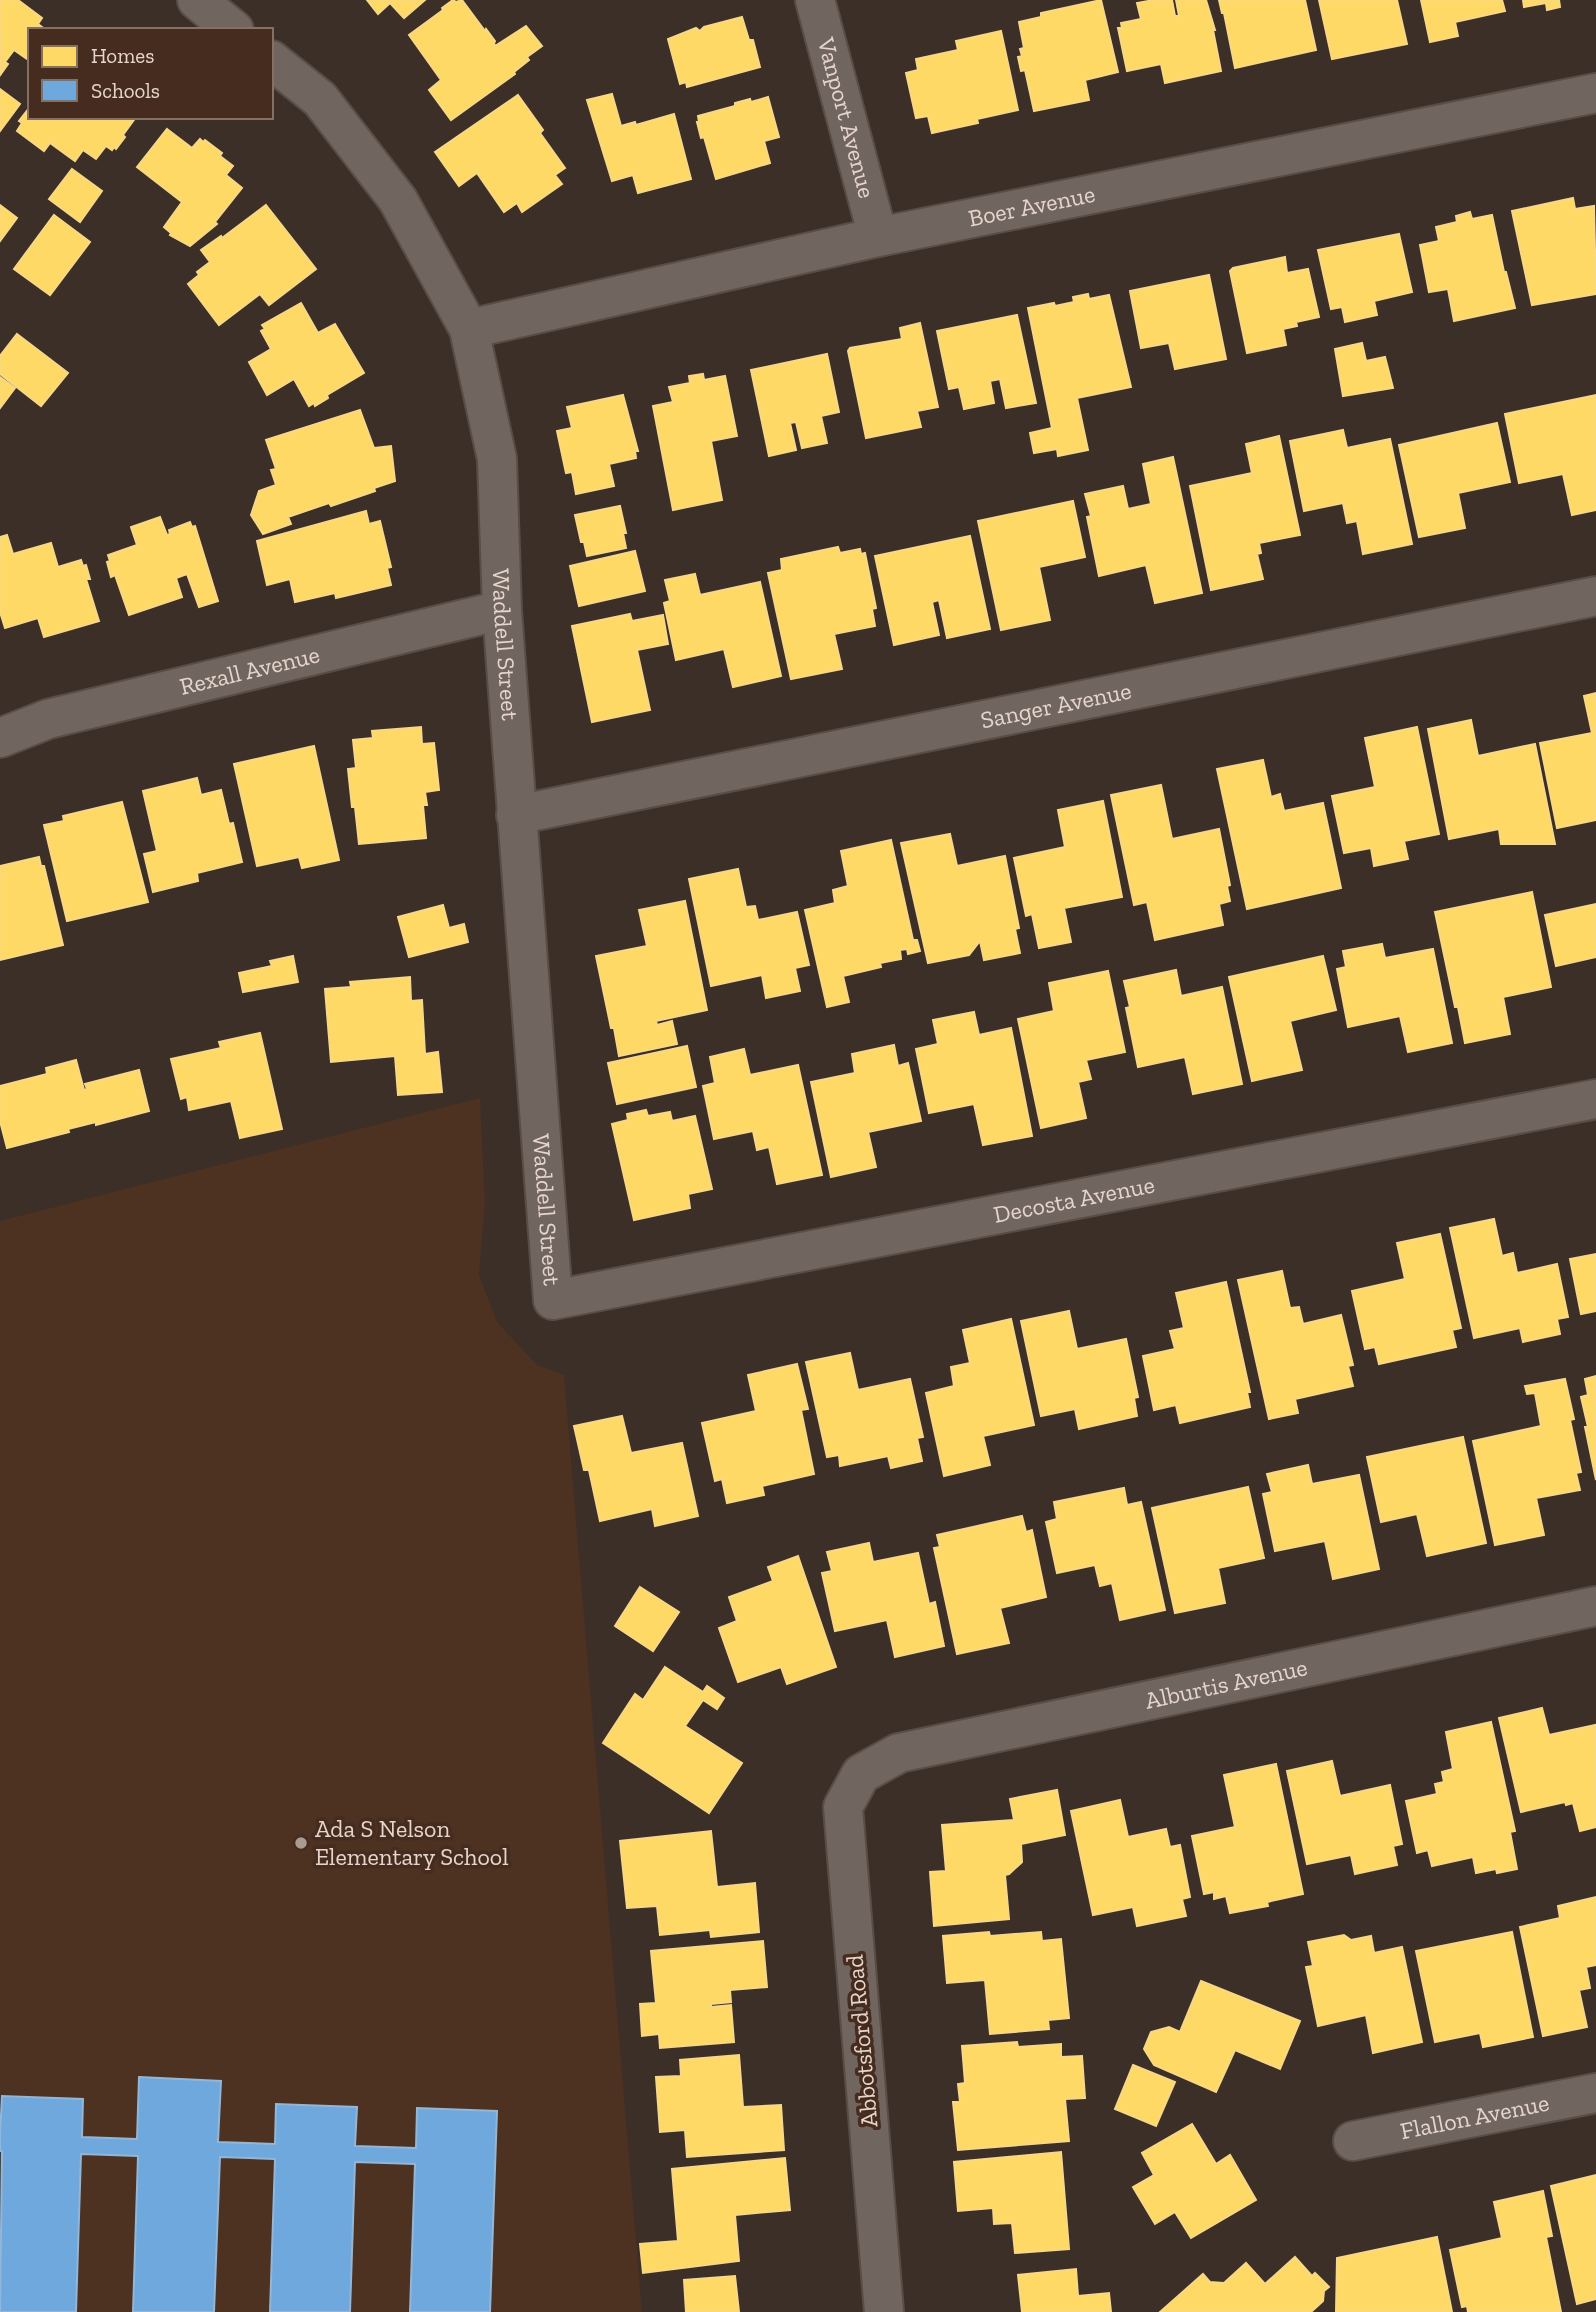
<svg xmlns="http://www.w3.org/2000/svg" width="1596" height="2312" font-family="'Zilla Slab',serif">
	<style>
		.built { fill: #4d3121 }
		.homes { fill: #ffd966; stroke: #f8d885; stroke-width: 2 }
		.schools { fill: #6fa8dc; stroke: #93b6d7; stroke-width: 2 }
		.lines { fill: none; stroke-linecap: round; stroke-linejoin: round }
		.minor-casing { stroke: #594d46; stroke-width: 42 }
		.minor { stroke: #70655f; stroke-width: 38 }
		.poi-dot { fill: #aa9b92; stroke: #452c1e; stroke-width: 2.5 }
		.labels { text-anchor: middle; stroke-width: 7; stroke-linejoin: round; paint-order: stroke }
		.street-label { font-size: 24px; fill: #e6d5cc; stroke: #452c1e }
		.poi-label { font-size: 24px; fill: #e6d5cc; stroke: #452c1e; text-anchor: start }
	</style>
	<rect width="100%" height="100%" fill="#3c2f27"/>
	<polygon class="built" points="480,1098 485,1203 479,1275 497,1322 537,1365 564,1375 642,2312 0,2312 0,1221"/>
	<g class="homes">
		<polygon points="0,0 18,0 42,18 38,24 46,30 30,30 30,61 14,50 5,62 8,64 1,74"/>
		<polygon points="367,0 425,0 404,18 390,3 378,14"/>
		<polygon points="453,0 456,2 462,0 485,31 486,29 495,41 494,43 495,46 526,26 542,46 527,57 529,60 514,72 515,74 451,120 429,90 441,80 409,35 443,10 442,8"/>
		<polygon points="1101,0 1118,72 1085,80 1089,100 1034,111 1025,70 1021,71 1018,57 1022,56 1020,49 1024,48 1019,22 1041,17 1041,13"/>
		<polygon points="1154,0 1172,0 1175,16 1179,16 1176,0 1206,0 1215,30 1213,30 1221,71 1165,83 1161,64 1127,71 1118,28 1122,28 1121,23 1141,19 1137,3"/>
		<polygon points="1219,0 1305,0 1316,50 1235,68 1224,13 1222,13"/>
		<polygon points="1319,0 1397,0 1407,44 1332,59"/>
		<polygon points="1421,0 1502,0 1505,11 1455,22 1458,36 1430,42"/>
		<polygon points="1523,0 1559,0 1560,7 1547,10 1546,3 1524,7"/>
		<polygon points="742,17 749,40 753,40 760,67 687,87 686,82 680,84 668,39 696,28 700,31 704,27"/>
		<polygon points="1001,31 1018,110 977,119 978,123 932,133 928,116 916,118 906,73 918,70 916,59 958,50 956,41"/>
		<polygon points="0,89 20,104 0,131"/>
		<polygon points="612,94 621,126 635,122 636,125 674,114 691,179 638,193 633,175 612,181 587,100"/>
		<polygon points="518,95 543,130 540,133 565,168 555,175 562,184 522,212 517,203 504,212 477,173 459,186 435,152"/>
		<polygon points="768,97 779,137 764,141 770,163 716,179 704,137 701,138 697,122 699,122 698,116 735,106 735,103 750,99 751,102"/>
		<polygon points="30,107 30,117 136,117 123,135 125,137 116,149 114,147 112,150 106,146 96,159 83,150 75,161 50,143 44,151 17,131 22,123 19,121"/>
		<polygon points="167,129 192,148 200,139 203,142 205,140 222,153 220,156 233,166 226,175 242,188 215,222 217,224 190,246 170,235 171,233 164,227 182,202 137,167"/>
		<polygon points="72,169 102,191 80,222 49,199"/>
		<polygon points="1573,198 1575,209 1594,206 1596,294 1532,305 1512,211"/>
		<polygon points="0,205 17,218 0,241"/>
		<polygon points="266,205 316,269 269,305 260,294 219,325 188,284 199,275 197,272 210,262 201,250 221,236 222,238"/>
		<polygon points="1470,212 1472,219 1492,215 1504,272 1506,272 1515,308 1454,321 1448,289 1429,292 1420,245 1439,241 1436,227 1457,222 1456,216"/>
		<polygon points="54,215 90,242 50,295 14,269"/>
		<polygon points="1399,234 1412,292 1374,301 1377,315 1345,322 1342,307 1331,309 1318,250"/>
		<polygon points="1285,257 1287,273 1308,269 1319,317 1296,322 1297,326 1283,329 1286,345 1247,353 1230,271 1233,268"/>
		<polygon points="1209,275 1226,359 1175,369 1169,343 1141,348 1130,291"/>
		<polygon points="1088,294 1089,299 1109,295 1131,387 1077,398 1088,450 1058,456 1057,449 1034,453 1030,433 1052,428 1028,308 1054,303 1055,306 1074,302 1073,297"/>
		<polygon points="301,303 318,333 335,324 364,373 327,395 328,398 315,406 314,403 309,406 294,379 267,395 249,362 271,349 261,331 265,329 262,325"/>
		<polygon points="1017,315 1036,403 1006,408 1000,379 990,381 994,403 964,409 959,387 949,389 937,331"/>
		<polygon points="920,323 938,407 917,411 921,427 866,438 848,351 850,348 902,339 900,328"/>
		<polygon points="17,334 68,373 41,406 0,374 0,356"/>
		<polygon points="1362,343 1366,361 1385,357 1393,388 1343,396 1335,349"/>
		<polygon points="827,354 839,412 821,416 827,443 802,448 796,422 790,423 796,450 769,456 751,370"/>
		<polygon points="703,374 704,380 725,376 737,436 711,441 722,500 673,510 653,406 673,402 669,387 690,383 689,376"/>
		<polygon points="0,377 15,388 0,408"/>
		<polygon points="623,395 638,451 635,451 636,458 609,464 614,486 576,494 572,472 566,473 557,431 572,428 567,407"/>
		<polygon points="1596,395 1596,510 1572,515 1563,474 1519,483 1505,414"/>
		<polygon points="360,410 374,448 391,446 395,481 374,488 375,491 331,506 329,503 288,517 291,524 263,534 251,515 259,491 276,485 271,470 276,469 266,440"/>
		<polygon points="1497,423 1510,482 1458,493 1465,528 1419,537 1399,445"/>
		<polygon points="1343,430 1347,448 1390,439 1412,544 1363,554 1357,521 1347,523 1343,503 1304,511 1290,441"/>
		<polygon points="1279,436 1300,535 1259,543 1261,553 1257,554 1263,579 1211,590 1190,486 1252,473 1246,444"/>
		<polygon points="1173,457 1202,593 1155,603 1146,565 1099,576 1087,517 1091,516 1085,494 1123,486 1128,509 1151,504 1143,464"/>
		<polygon points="1073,501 1085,557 1039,567 1050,620 1001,630 978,521"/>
		<polygon points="620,506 626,533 623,533 626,548 587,556 584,542 581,542 575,515"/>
		<polygon points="366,511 369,524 380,521 391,567 387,568 391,585 336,598 335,593 295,602 290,579 267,585 257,541"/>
		<polygon points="160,517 167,535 170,534 169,530 190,522 192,527 195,526 218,601 199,607 187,574 176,578 182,597 129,615 115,575 111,577 107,562 110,561 108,555 137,545 131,527"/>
		<polygon points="7,535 13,554 51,543 58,567 81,560 83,566 86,565 90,579 86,579 99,621 44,637 38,618 5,628 0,612 0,537"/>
		<polygon points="970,536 990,629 947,638 939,600 932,602 939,635 894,645 875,556"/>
		<polygon points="838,547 840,553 860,549 861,554 865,553 876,608 872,609 875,626 834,634 842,669 791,679 768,573 782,570 781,559"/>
		<polygon points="635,551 645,591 579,606 570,566"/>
		<polygon points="695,574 700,595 760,582 781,676 733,687 724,649 676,660 664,603 670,601 665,580"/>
		<polygon points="630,614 632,621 663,615 668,644 637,650 650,710 592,722 572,626"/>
		<polygon points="1596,693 1596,820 1557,828 1540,743 1592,733 1584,696"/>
		<polygon points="1471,720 1478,756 1535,744 1555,844 1501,844 1499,829 1449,839 1428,729"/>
		<polygon points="421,727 422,744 434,743 439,790 425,792 427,805 423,805 426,838 359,844 355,807 352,807 348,769 356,768 353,740 373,738 372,731"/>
		<polygon points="1417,727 1439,834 1404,841 1408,859 1374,866 1371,848 1344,853 1332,796 1375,787 1365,738"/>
		<polygon points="314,746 339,860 302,868 299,857 257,866 234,764"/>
		<polygon points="1263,760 1271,797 1280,794 1284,811 1323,803 1341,888 1247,909 1217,769"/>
		<polygon points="197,778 201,795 221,790 229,824 233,823 242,862 197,873 198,881 153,892 144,854 157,851 143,791"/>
		<polygon points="1161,785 1172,839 1219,829 1230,885 1227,886 1230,901 1219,904 1223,925 1155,940 1147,902 1134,905 1111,795"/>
		<polygon points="1103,801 1122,897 1064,908 1071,942 1039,948 1032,914 1026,916 1014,858 1065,847 1058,810"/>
		<polygon points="122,802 148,902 67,921 44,825 64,821 63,816"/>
		<polygon points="950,834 957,866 1005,856 1019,928 1015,929 1020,953 984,960 980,941 969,955 928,963 901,843"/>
		<polygon points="891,840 913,940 917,940 920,951 908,954 907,949 900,950 901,959 880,963 881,967 843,976 849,1002 827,1007 805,910 835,903 833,890 848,886 841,851"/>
		<polygon points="39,857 41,866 44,866 63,945 0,960 0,866"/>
		<polygon points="738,869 746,907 755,906 758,920 797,912 809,965 795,968 800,991 766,998 762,975 711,986 689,879"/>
		<polygon points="1532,892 1551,987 1503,997 1510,1034 1465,1043 1458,1007 1455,1007 1435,912"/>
		<polygon points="685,901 707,1010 656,1021 657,1025 672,1021 677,1044 619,1056 614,1028 611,1028 596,956 647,946 639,910"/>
		<polygon points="1596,904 1596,957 1556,966 1545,915"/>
		<polygon points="443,905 449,928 464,924 468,942 409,957 398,917"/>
		<polygon points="1382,944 1385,958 1433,949 1452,1043 1408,1052 1400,1016 1348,1027 1337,969 1346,967 1343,951"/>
		<polygon points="293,956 298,982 243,992 239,973 272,966 270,961"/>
		<polygon points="1323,956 1336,1010 1290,1021 1302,1070 1252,1081 1229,977"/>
		<polygon points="1176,970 1181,996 1222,987 1242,1084 1193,1094 1185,1057 1138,1067 1126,1008 1130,1007 1124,981"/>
		<polygon points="1108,971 1125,1052 1086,1060 1091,1079 1078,1082 1086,1118 1041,1128 1018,1019 1054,1011 1049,983"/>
		<polygon points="410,977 411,1001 422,1000 425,1054 438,1052 442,1092 398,1095 395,1056 331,1062 325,989 351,987 350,982"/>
		<polygon points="974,1012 979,1035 1011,1028 1032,1136 983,1145 974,1104 929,1113 916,1049 938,1044 933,1020"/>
		<polygon points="260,1033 282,1129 240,1138 231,1101 189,1110 187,1097 181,1099 171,1059 221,1048 219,1042"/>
		<polygon points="894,1045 898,1066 908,1063 921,1121 868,1132 876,1167 831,1177 811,1082 855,1073 852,1054"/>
		<polygon points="687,1046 696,1087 617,1104 608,1063"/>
		<polygon points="744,1049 750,1075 798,1065 822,1175 777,1184 769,1147 757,1150 753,1131 714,1139 703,1086 715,1083 710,1057"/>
		<polygon points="76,1060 84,1090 87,1089 85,1084 139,1070 149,1111 96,1125 96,1122 68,1129 69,1132 7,1148 0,1121 0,1086 47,1074 46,1068"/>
		<polygon points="646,1110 648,1116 670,1112 672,1121 695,1116 712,1189 688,1194 690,1208 634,1220 612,1124 628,1120 627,1114"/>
		<polygon points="1494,1219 1502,1256 1513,1253 1517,1273 1557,1264 1568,1317 1557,1319 1560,1334 1523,1342 1520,1328 1474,1338 1450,1228"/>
		<polygon points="1440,1234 1461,1328 1452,1330 1456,1347 1379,1364 1375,1347 1365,1349 1352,1291 1405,1279 1397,1243"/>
		<polygon points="1596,1254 1596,1311 1581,1314 1570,1259"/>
		<polygon points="1282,1271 1290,1308 1299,1307 1303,1324 1341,1315 1353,1365 1348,1366 1353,1386 1295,1399 1298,1413 1269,1419 1238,1280"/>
		<polygon points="1226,1282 1250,1392 1247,1392 1250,1407 1180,1423 1176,1405 1154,1410 1143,1356 1175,1349 1170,1331 1184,1328 1176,1293"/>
		<polygon points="1069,1311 1077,1349 1126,1339 1138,1397 1134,1398 1137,1416 1079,1429 1075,1409 1041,1416 1021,1321"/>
		<polygon points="1011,1319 1034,1425 983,1436 990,1465 944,1476 926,1393 954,1386 951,1367 970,1363 963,1330"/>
		<polygon points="850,1353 858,1390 910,1379 923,1437 917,1438 922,1461 891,1468 888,1456 840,1466 839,1455 827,1457 806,1362"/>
		<polygon points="797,1364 808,1409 801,1410 814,1474 762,1486 764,1495 727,1503 722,1479 715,1481 702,1423 756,1411 748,1375"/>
		<polygon points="1596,1376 1596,1480 1585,1427 1588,1427 1581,1397 1588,1395 1585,1379"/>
		<polygon points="1565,1379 1574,1419 1570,1420 1581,1472 1576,1473 1580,1490 1536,1498 1544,1535 1495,1545 1473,1441 1541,1426 1535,1393 1527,1394 1525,1386"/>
		<polygon points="622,1416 631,1453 682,1443 698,1516 655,1526 652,1509 600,1521 589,1470 584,1470 574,1426"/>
		<polygon points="1463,1437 1486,1543 1427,1556 1417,1514 1381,1522 1367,1457"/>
		<polygon points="1308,1465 1312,1484 1359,1475 1379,1569 1333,1579 1325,1541 1275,1551 1263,1494 1272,1492 1267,1474"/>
		<polygon points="1248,1487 1264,1558 1218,1568 1225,1603 1175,1613 1152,1508"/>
		<polygon points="1124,1488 1127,1505 1141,1502 1165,1610 1120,1620 1112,1583 1100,1586 1095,1565 1057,1573 1046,1522 1057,1519 1054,1502"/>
		<polygon points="1022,1516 1026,1532 1032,1530 1046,1597 1000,1608 1009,1643 957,1654 934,1548 940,1547 937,1535"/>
		<polygon points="869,1543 873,1562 918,1553 929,1604 935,1602 944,1646 895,1657 887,1620 835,1631 822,1573 832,1571 827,1552"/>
		<polygon points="798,1556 836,1667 787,1684 781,1667 738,1682 719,1628 737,1621 729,1597 773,1581 768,1567"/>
		<polygon points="640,1587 679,1612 653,1651 615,1626"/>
		<polygon points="665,1667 703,1692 707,1686 724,1698 717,1709 703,1700 685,1726 742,1763 709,1813 603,1743 635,1694 643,1700"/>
		<polygon points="1542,1708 1549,1735 1595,1725 1596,1827 1580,1831 1573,1803 1566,1805 1565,1802 1521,1812 1499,1718"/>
		<polygon points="1491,1722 1515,1831 1510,1832 1517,1869 1497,1873 1496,1869 1476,1873 1473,1857 1432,1866 1428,1850 1417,1853 1406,1801 1437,1794 1435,1784 1444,1782 1442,1772 1453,1769 1446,1732"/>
		<polygon points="1332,1761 1340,1796 1390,1785 1402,1844 1393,1846 1397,1865 1355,1874 1351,1855 1307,1864 1287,1771"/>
		<polygon points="1276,1764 1303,1894 1267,1902 1268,1906 1230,1913 1226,1896 1214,1899 1214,1892 1204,1894 1192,1836 1235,1827 1224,1775"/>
		<polygon points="1057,1790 1065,1835 1021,1844 1022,1862 1009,1874 1005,1875 1009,1919 934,1926 930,1872 946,1871 942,1825 1014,1820 1010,1799"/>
		<polygon points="1120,1800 1128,1837 1166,1829 1170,1847 1180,1845 1190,1897 1182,1899 1186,1916 1137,1926 1133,1907 1093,1915 1071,1811"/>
		<polygon points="711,1831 717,1887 755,1883 759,1932 711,1937 710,1930 660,1935 657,1906 627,1908 620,1841"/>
		<polygon points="1596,1897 1596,1965 1586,1967 1590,1988 1579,1990 1587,2027 1543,2036 1520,1927 1560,1918 1558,1906"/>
		<polygon points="989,1932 990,1936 1041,1932 1042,1941 1061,1939 1069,2018 1048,2020 1049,2029 990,2034 985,1980 947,1983 943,1936"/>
		<polygon points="1512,1932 1533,2037 1483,2047 1480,2033 1435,2042 1416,1951"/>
		<polygon points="1344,1935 1351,1940 1371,1936 1374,1953 1402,1947 1422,2042 1373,2053 1366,2015 1318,2026 1306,1967 1313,1966 1308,1942"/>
		<polygon points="763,1941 767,1987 730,1990 731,2002 711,2004 711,2007 731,2005 734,2042 660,2048 659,2034 642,2036 640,2004 656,2003 651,1951"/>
		<polygon points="1201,1981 1300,2021 1280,2069 1235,2050 1216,2092 1154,2065 1144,2049 1151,2032 1169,2027 1180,2032"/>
		<polygon points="1017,2042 1018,2047 1061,2044 1061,2057 1082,2056 1085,2098 1065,2099 1069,2141 958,2150 953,2102 960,2102 958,2084 965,2083 962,2046"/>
		<polygon points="739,2055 743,2107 781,2105 784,2150 687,2157 685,2130 660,2132 656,2077 681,2076 680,2060"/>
		<polygon points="1133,2065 1175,2082 1156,2126 1115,2109"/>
		<polygon points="1192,2124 1216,2164 1230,2155 1256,2200 1191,2238 1175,2212 1155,2224 1133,2187 1154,2175 1142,2153"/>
		<polygon points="1061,2152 1069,2249 1015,2253 1012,2223 994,2224 993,2208 958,2211 954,2162"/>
		<polygon points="785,2158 790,2210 735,2215 739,2261 643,2273 640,2244 678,2241 672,2169"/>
		<polygon points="1596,2175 1596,2299 1577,2304 1551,2186"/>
		<polygon points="1543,2191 1552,2236 1546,2237 1561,2312 1468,2312 1467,2306 1462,2307 1450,2250 1502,2238 1494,2202"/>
		<polygon points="1437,2237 1452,2312 1336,2312 1337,2258"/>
		<polygon points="1295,2257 1312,2276 1315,2273 1329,2287 1324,2291 1323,2301 1311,2312 1160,2312 1203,2274 1210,2282 1224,2283 1246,2263 1265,2284"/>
		<polygon points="1076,2269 1078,2296 1109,2293 1111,2312 1022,2312 1018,2275"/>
		<polygon points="735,2276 739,2312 686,2312 684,2280"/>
	</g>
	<polygon class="schools" points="139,2077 221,2081 218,2142 275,2144 276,2104 357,2107 355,2146 416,2148 417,2108 497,2111 490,2312 410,2312 415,2164 355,2162 350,2312 270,2312 275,2159 220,2157 214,2312 133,2312 138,2156 81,2154 76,2312 0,2312 2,2151 0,2151 0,2135 2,2096 83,2099 82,2137 137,2139"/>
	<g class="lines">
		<defs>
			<g id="minor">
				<polyline points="197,0 234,30"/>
				<path id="s1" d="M815,0L878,237"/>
				<path id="s2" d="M271,60L320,99L398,200L469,329L497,459L502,610L553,1300L1596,1099"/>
				<path id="s3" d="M469,329L878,237L1596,93"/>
				<path id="s4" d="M0,738L48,719L502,610"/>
				<path id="s5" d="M516,815L1596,596"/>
				<path id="s6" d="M1353,2141L1596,2093"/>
				<path id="s7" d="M884,2312L843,1807L861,1774L899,1753L1596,1606"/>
			</g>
		</defs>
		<use href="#minor" class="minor-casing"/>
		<use href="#minor" class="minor"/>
	</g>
	<circle class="poi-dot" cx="301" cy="1843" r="7"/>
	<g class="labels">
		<g class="street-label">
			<text dy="8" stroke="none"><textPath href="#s1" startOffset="122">Vanport Avenue</textPath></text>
			<text dy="8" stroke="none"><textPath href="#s3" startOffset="576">Boer Avenue</textPath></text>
			<text dy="8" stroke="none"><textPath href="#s2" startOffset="656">Waddell Street</textPath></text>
			<text dy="8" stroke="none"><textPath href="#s4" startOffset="259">Rexall Avenue</textPath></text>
			<text dy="8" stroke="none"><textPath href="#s5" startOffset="551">Sanger Avenue</textPath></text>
			<text dy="8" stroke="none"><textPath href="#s2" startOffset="1844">Decosta Avenue</textPath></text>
			<text dy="8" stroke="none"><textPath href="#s2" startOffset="1223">Waddell Street</textPath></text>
			<text dy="8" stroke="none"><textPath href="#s7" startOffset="922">Alburtis Avenue</textPath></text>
			<text transform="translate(862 2041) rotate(-95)" y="8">Abbotsford Road</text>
			<text dy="8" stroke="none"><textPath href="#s6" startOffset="124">Flallon Avenue</textPath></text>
		</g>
		<g class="poi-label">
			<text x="315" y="1837">Ada S Nelson<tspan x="315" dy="28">Elementary School</tspan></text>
		</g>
	</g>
	<rect x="28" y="28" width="245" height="91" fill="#452c1e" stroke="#857064" stroke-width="2"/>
	<rect x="42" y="46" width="35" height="21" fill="#ffd966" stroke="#857064" stroke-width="2"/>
	<text x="91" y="63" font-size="21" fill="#e6d5cc">Homes</text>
	<rect x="42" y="80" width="35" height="21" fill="#6fa8dc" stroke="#857064" stroke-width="2"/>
	<text x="91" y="98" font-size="21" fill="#e6d5cc">Schools</text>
</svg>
